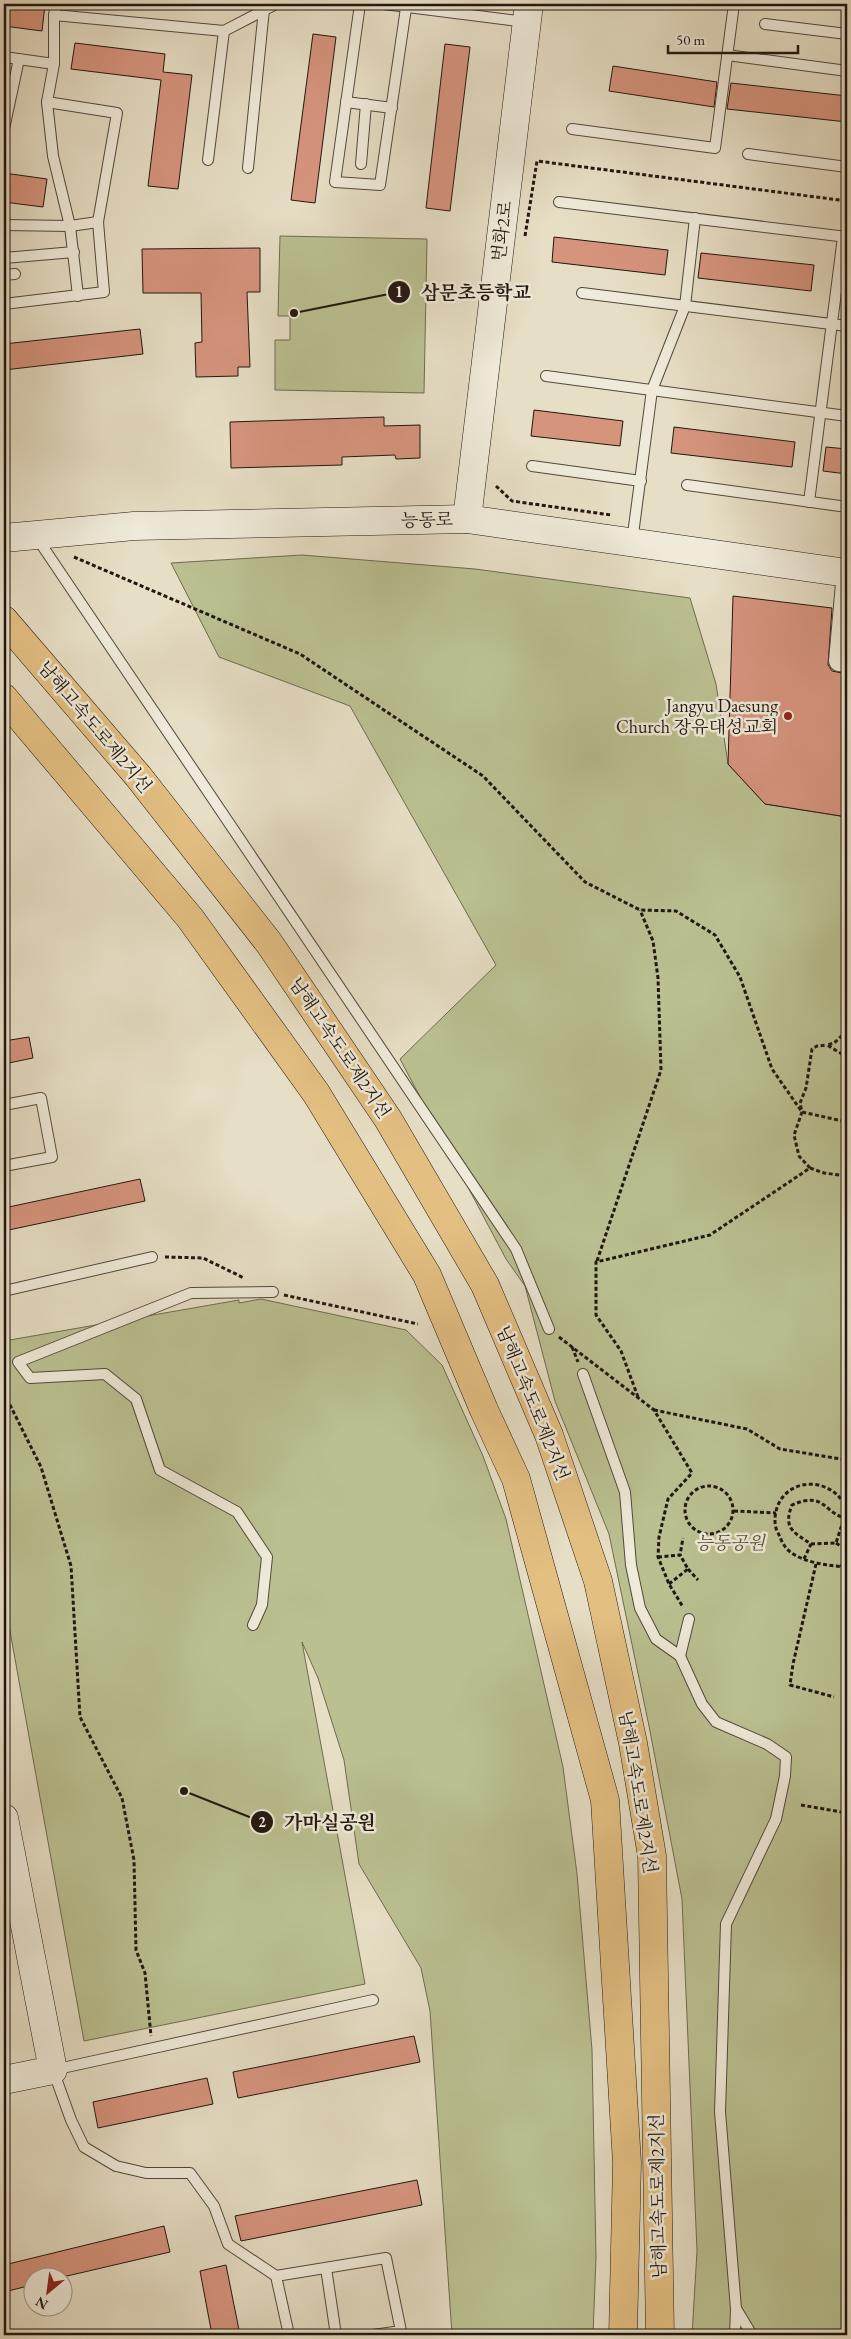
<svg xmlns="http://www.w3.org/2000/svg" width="851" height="2339" font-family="'EB Garamond','Noto Serif KR',serif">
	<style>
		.green { fill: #bbc091; stroke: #6e6b50 }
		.building { fill: #d6947d; stroke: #211610 }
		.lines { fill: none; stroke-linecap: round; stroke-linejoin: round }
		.lane-casing { stroke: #52483d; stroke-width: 12 }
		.street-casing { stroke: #52483d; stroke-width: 22 }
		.secondary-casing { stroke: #211610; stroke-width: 29 }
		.highway-casing { stroke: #211610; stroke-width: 29 }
		.path { stroke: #211610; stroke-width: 3; stroke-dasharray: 4 2.5; stroke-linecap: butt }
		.lane { stroke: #efead9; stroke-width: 10 }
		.street { stroke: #efead9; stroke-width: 20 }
		.secondary { stroke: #efead9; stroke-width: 28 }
		.highway { stroke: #e3bf82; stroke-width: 28 }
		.poi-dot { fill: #8f2418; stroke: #efead9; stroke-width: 2 }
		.labels { text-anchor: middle; stroke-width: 5; stroke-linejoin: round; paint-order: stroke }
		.street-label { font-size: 18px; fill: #211610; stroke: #efead9 }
		.poi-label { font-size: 18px; fill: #211610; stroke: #efead9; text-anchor: end }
		.park-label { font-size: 18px; font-style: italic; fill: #57523d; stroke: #efead9 }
		.leader { fill: none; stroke: #211610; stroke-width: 2 }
		.callout-dot { fill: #211610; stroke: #efead9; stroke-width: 2 }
		.mark-label { font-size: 15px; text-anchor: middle; font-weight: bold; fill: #fff }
		.callout-label { font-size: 19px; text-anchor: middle; font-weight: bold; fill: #211610; stroke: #efead9; stroke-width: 5; stroke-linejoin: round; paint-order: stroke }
	</style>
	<rect width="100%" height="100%" fill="#e6dec5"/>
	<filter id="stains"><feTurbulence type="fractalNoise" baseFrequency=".004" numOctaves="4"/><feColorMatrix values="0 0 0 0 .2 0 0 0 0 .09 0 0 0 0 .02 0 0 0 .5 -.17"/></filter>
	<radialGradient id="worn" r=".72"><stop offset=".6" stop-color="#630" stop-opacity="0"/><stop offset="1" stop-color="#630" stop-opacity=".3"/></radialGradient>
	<g class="green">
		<polygon points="280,236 427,239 424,393 275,390 275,340 290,340 290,316 278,316"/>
		<polygon points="302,555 475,569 690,598 716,684 728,764 765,804 840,816 847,824 847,2335 692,2335 697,2251 682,1899 649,1726 609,1534 555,1401 525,1286 506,1259 400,1059 496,965 350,706 219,657 171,563"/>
		<polygon points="261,1299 406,1330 442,1365 483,1456 506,1519 563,1767 577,1874 592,2050 596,2257 593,2335 452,2335 430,2011 421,1968 359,1864 344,1760 318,1678 302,1642 365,1984 84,2041 4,1598 4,1341 239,1300 239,1303"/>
	</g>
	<g class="building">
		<polygon points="4,4 45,5 42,31 4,26"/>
		<polygon points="313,34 336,37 315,203 291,200"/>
		<polygon points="75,43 165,54 163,72 192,75 178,189 148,186 161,80 71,69"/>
		<polygon points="445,44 470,47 450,211 426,208"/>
		<polygon points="613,66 717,82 714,107 609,91"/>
		<polygon points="731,83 847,96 847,122 727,109"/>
		<polygon points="4,173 47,179 43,207 4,202"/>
		<polygon points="554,237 668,250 665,275 552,262"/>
		<polygon points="260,248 260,292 247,292 250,367 238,367 238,376 196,377 195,343 202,342 201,293 143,293 142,249"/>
		<polygon points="701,253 814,265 811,291 698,278"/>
		<polygon points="140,329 143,354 4,370 4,344"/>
		<polygon points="534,410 623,421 620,446 531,436"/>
		<polygon points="384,417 384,426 420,425 420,458 396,459 395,455 342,457 342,465 231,468 230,422"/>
		<polygon points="674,427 795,442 792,467 671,453"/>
		<polygon points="826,447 847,449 847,474 823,471"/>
		<polygon points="733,596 832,608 828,665 832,671 847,674 847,817 765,804 728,764"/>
		<polygon points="29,1037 33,1058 4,1064 4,1041"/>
		<polygon points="140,1179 145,1201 4,1231 4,1208"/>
		<polygon points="414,2036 420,2062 238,2098 233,2072"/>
		<polygon points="207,2078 213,2104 98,2128 93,2102"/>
		<polygon points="417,2180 422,2205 241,2241 235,2216"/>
		<polygon points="164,2226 170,2252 67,2276 32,2276 32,2285 4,2292 4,2265"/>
		<polygon points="226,2265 240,2335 212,2335 200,2271"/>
	</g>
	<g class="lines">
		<defs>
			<g id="lane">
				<polyline points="56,4 54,15 224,31 276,4"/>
				<polyline points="360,4 335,182 380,185 406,8"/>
				<polyline points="384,4 526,22"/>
				<polyline points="54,15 54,64 47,102 53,156 70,226 78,296"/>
				<polyline points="765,24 847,34"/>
				<polyline points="727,55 847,71"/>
				<polyline points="4,57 54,64"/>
				<polyline points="47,102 117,113 98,222"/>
				<polyline points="346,102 392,108"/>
				<polyline points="4,129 19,59"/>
				<polyline points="572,129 715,148 734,4"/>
				<polyline points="748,154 847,167"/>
				<polyline points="208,160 224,31"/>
				<polyline points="361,164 366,104"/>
				<polyline points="248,168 264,9"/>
				<polyline points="559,202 847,237"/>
				<polyline points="4,225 70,226 98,222 104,292 4,304"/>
				<polyline points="4,258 74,252"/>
				<polyline points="4,275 15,274"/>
				<polyline points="582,293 847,326"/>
				<polyline points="546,376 847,416"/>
				<polyline points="532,466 641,481"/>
				<polyline points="687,485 847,507"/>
				<polyline points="809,502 843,237"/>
				<polyline points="37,538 516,1249 549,1329"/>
				<polyline points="632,542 652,390 685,306 695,218"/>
				<polyline points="4,1105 41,1098 52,1157 4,1166"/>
				<polyline points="4,1291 152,1257"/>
				<polyline points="583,1374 625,1492 631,1565 640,1608 656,1639 680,1656 689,1619"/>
				<polyline points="253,1625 262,1605 267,1557 237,1512 160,1470 136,1399 105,1374 30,1378 18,1362 191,1293 273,1292"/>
				<polyline points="680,1656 702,1704 716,1722 767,1744 786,1757 785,1776 776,1819 726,1924 720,2112 736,2309 735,2335"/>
				<polyline points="373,2000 53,2070 71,2120 84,2147 116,2166 146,2173 190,2173 214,2206 228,2244 276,2276 386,2258 401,2331 373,2335"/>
				<polyline points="326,2268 336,2335"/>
				<polyline points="276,2276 289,2335"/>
				<polyline points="737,2310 752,2335"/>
			</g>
			<polyline id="street" points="847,573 839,661 847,662"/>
			<g id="secondary">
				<polyline points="467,519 529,4"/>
				<polyline points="4,538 134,526 467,519 847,573"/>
				<polyline points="4,1818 53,2070 4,2080"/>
			</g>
			<g id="highway">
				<polyline points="4,620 138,776 269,943 388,1119 485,1285 549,1435 598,1581 633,1743 652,1856 660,2335"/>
				<polyline points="4,698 190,918 316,1093 427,1275 484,1410 516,1479 605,1800 627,2163 623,2335"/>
			</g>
		</defs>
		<use href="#lane" class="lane-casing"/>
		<use href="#street" class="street-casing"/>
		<use href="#secondary" class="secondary-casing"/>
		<use href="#highway" class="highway-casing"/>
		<g class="path">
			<polyline points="525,236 537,161 847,201"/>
			<polyline points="496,486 512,501 611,515"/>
			<polyline points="74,557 300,654 483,776 585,882 640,910 676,911 715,935 740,977 772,1069 802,1112 847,1122"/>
			<polyline points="847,1031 834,1043 827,1045 842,1054 847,1061"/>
			<polyline points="810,1168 799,1156 794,1135 802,1112 800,1103 806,1088 812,1049 817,1046 827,1045"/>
			<polyline points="165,1257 203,1258 244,1278"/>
			<polyline points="597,1261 661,1070 658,978 653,941 640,910"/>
			<polyline points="284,1295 418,1324"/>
			<polyline points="559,1337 654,1410 692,1473 668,1499 659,1537 658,1557 669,1584 683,1607"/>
			<polyline points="572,1347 578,1362"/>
			<polyline points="4,1393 41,1467 71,1566 80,1717 122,1798 134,1860 136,1950 145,1973 151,2036"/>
			<polyline points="638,1397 621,1351 596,1315 596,1262 710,1235 810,1168 824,1173 847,1176"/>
			<polyline points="654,1410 747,1429 780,1449 847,1460"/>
			<circle cx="709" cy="1510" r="24"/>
			<path d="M847,1497L841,1499C827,1481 797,1478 782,1498C775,1507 773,1522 777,1531C780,1536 781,1541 784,1545C794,1562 829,1566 847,1567"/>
			<polyline points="734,1511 776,1513"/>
			<polyline points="836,1543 847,1550"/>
			<polyline points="811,1544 836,1543 844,1518"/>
			<polyline points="658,1557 680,1555 683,1538"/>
			<path d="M804,1559L811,1544C793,1532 783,1528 792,1505C826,1490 824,1515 847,1518"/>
			<polyline points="816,1564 793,1664 790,1685 834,1697"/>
			<polyline points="841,1567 847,1555"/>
			<polyline points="688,1569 698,1580"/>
			<polyline points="669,1584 688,1569 680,1555"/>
			<polyline points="801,1805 847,1813"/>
		</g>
		<use href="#lane" class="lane"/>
		<use href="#street" class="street"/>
		<use href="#secondary" class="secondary"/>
		<use href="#highway" class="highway"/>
	</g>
	<circle class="poi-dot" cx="788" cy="716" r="5"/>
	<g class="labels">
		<g class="street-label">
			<text transform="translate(502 231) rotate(-83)" y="6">번화2로</text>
			<text transform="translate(427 520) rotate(-1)" y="6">능동로</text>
			<text transform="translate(95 727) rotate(50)" y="6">남해고속도로제2지선</text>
			<text transform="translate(340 1048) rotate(56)" y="6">남해고속도로제2지선</text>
			<text transform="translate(533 1403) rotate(68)" y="6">남해고속도로제2지선</text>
			<text transform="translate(638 1792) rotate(81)" y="6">남해고속도로제2지선</text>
			<text transform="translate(658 2196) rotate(-91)" y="6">남해고속도로제2지선</text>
		</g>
		<g class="poi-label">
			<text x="778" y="712">Jangyu Daesung<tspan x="778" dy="21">Church 장유대성교회</tspan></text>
		</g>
		<g class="park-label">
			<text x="730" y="1549">능동공원</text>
		</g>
	</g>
	<path class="leader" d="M294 313L399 292M184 1791L262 1822"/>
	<g class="callout-dot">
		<circle cx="294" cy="313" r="5"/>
		<circle cx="184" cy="1791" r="5"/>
		<circle cx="399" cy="292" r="12"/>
		<circle cx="262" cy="1822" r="12"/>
	</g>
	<g class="mark-label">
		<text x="399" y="297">1</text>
		<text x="262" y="1827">2</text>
	</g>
	<g class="callout-label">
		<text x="476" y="299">삼문초등학교</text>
		<text x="330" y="1829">가마실공원</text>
	</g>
	<rect width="851" height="2339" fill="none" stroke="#e6dec5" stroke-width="20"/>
	<rect x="5" y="5" width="841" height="2329" fill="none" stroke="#211610" stroke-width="2.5"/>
	<rect x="10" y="10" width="831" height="2319" fill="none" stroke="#211610"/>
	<g transform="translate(48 2292) rotate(209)"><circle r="24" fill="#efead9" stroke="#9d9589"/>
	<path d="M0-4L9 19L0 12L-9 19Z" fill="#8f2418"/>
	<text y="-8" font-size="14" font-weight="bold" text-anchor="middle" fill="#211610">N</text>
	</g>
	<path d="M668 45v8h130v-8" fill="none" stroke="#211610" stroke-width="2.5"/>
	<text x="676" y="45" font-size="15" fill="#211610" stroke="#efead9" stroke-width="4" paint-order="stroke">50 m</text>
	<rect width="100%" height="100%" filter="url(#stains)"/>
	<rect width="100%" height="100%" fill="url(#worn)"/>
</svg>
